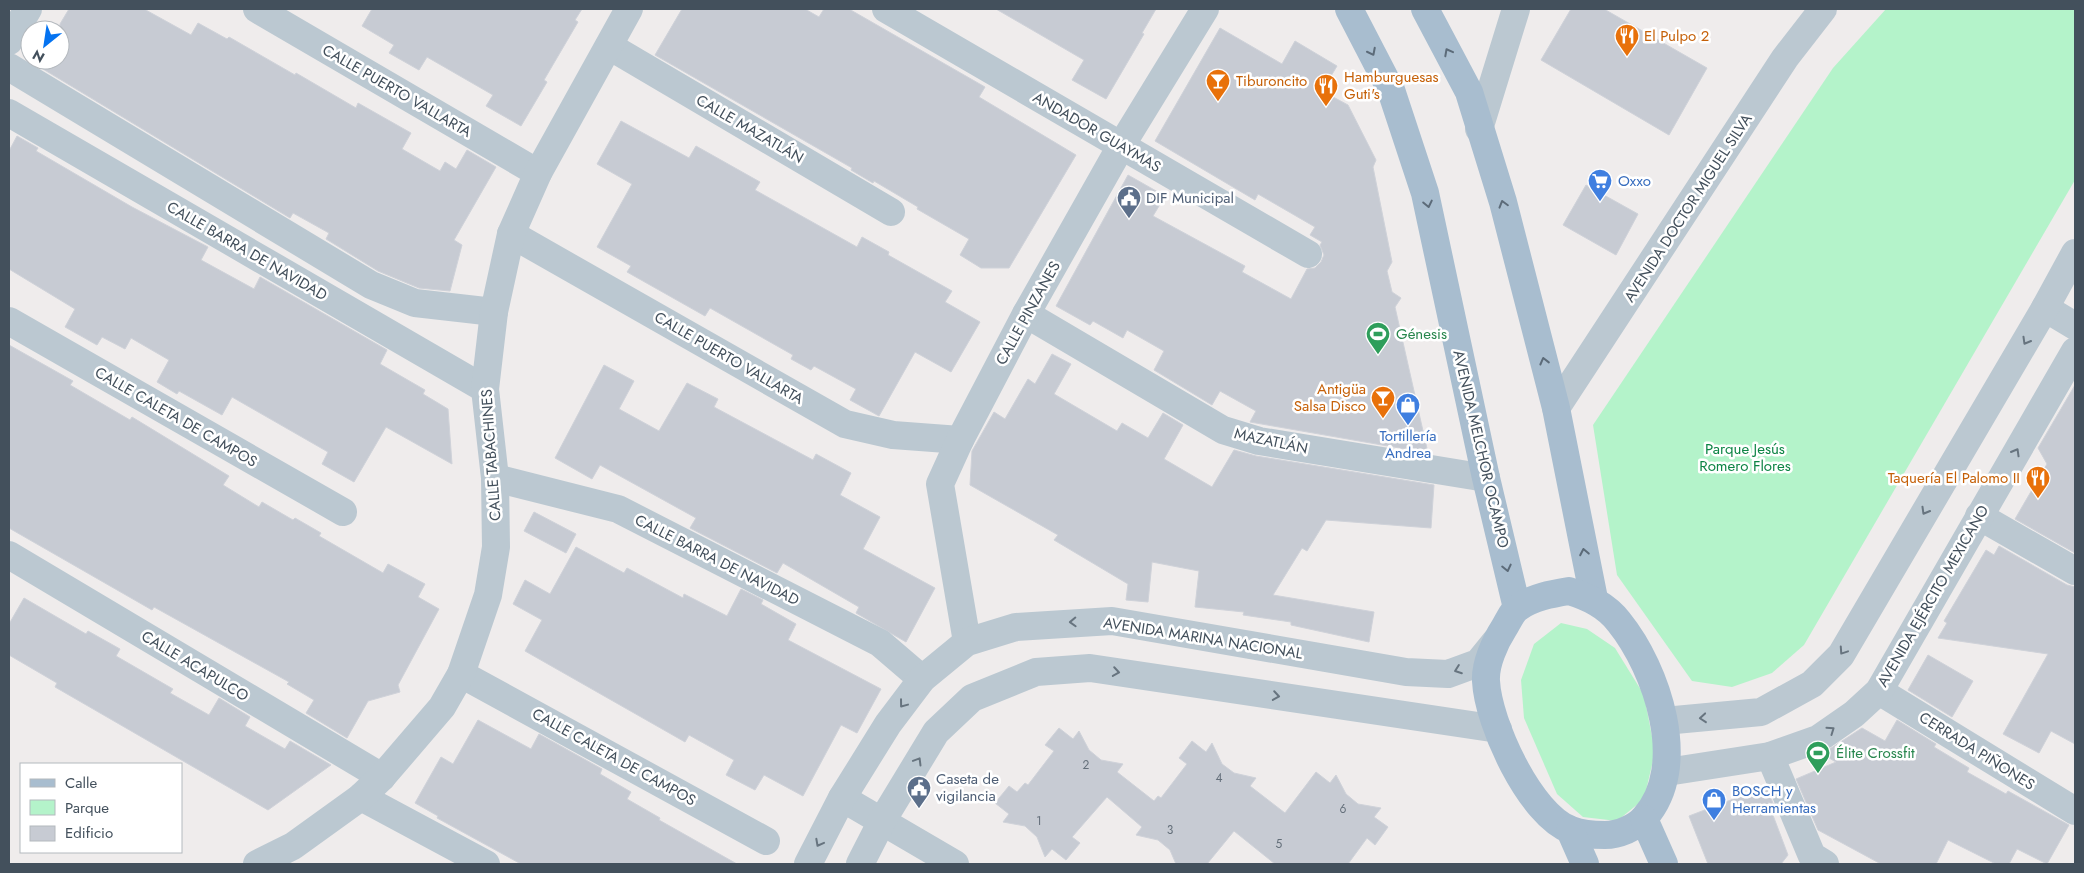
<svg xmlns="http://www.w3.org/2000/svg" width="2084" height="873" font-family="Jost,sans-serif">
	<style>
		.green { fill: #b4f3ca }
		.building { fill: #c7cbd3; stroke: #cfd2d9 }
		.lines { fill: none; stroke-linecap: round; stroke-linejoin: round }
		.minor { stroke: #bbc8d1; stroke-width: 28 }
		.major { stroke: #a8bdcf; stroke-width: 28 }
		.oneway { stroke: #5c6b79 }
		.oneway2 { stroke: #67747f }
		.labels { text-anchor: middle; stroke-width: 5; stroke-linejoin: round; paint-order: stroke }
		.number-label { font-size: 12px; fill: #646f7a }
		.food-label { font-size: 15px; fill: #c56008; stroke: #fff; text-anchor: start }
		.street-label { font-size: 15px; fill: #43505c; stroke: #fff }
		.shop-label { font-size: 15px; fill: #366cbe; stroke: #fff; text-anchor: start }
		.service-label { font-size: 15px; fill: #4e5e75; stroke: #fff; text-anchor: start }
		.leisure-label { font-size: 15px; fill: #27864d; stroke: #fff; text-anchor: start }
		.park-label { font-size: 15px; fill: #0c8444; stroke: #fff }
	</style>
	<rect width="100%" height="100%" fill="#efecec"/>
	<g class="green">
		<polygon points="1886,9 2075,9 2075,180 1804,645 1772,673 1732,687 1692,681 1617,575 1593,425 1833,68"/>
		<polygon points="1561,623 1587,629 1615,648 1644,695 1655,752 1644,799 1617,821 1583,817 1557,794 1524,718 1521,680 1534,644"/>
	</g>
	<g class="building">
		<polygon points="69,9 144,9 191,35 198,23 227,39 229,37 295,75 296,73 356,108 358,103 411,133 402,149 440,171 445,162 456,169 467,150 496,167 454,240 462,245 450,291 419,288 378,271 326,239 329,233 293,213 290,218 38,66 42,60 60,60 60,24"/>
		<polygon points="372,9 582,9 575,20 578,22 544,80 547,82 521,126 486,106 493,95 427,57 419,70 389,53 394,45 362,26"/>
		<polygon points="682,9 805,9 819,17 824,9 849,9 985,87 979,97 1076,155 1009,268 981,268 960,255 969,239 917,209 918,207 874,181 873,183 851,170 852,168 655,55"/>
		<polygon points="996,9 1156,9 1142,33 1144,34 1106,99 1072,80 1084,60"/>
		<polygon points="1571,9 1604,9 1707,68 1669,135 1541,60"/>
		<polygon points="1220,28 1282,64 1295,41 1337,66 1322,91 1348,105 1376,160 1373,167 1392,262 1387,271 1392,292 1401,298 1395,307 1428,453 1250,422 1256,411 1220,391 1212,405 1154,370 1164,351 1127,330 1123,338 1093,321 1090,325 1056,306 1128,175 1165,196 1153,216 1245,266 1242,272 1291,299 1307,269 1315,268 1321,262 1324,255 1320,245 1322,242 1310,235 1315,227 1258,194 1255,200 1155,141"/>
		<polygon points="621,121 689,158 696,146 760,182 755,190 857,247 862,237 889,252 888,255 952,291 945,302 980,322 951,372 915,352 879,416 850,400 856,389 814,366 811,370 791,359 793,355 710,308 705,316 627,272 631,266 597,247 632,184 597,164"/>
		<polygon points="17,136 38,148 36,151 132,207 208,247 201,260 254,289 260,277 387,350 380,364 425,390 423,394 448,409 452,464 386,427 354,482 322,464 328,452 232,397 222,415 179,391 177,394 157,382 169,360 131,338 125,349 102,337 97,345 65,327 75,309 9,269 9,151"/>
		<polygon points="1586,185 1638,214 1616,255 1563,225"/>
		<polygon points="9,345 73,381 70,385 130,420 132,417 229,476 223,485 259,507 262,502 293,520 295,518 321,533 319,536 383,573 388,564 425,584 418,597 439,609 398,685 400,692 368,701 347,738 306,713 314,700 287,684 289,682 154,607 152,610 9,528"/>
		<polygon points="1052,354 1071,364 1054,394 1117,431 1122,423 1148,438 1163,413 1183,425 1164,459 1212,487 1234,450 1256,456 1434,485 1431,528 1326,520 1307,551 1302,548 1273,595 1374,612 1369,642 1291,625 1291,622 1243,615 1244,612 1195,607 1199,571 1152,562 1148,602 1126,600 1128,584 1054,540 1058,535 970,485 972,451 994,412 1005,419 1028,379 1035,384"/>
		<polygon points="604,365 634,381 619,409 659,431 687,383 718,399 714,407 813,460 816,454 851,473 840,495 880,517 863,549 935,588 906,642 856,613 859,607 783,563 777,573 690,528 696,518 600,465 592,479 555,458"/>
		<polygon points="2075,385 2075,553 2015,519 2047,464 2038,448"/>
		<polygon points="534,512 576,534 566,553 524,531"/>
		<polygon points="1999,546 2067,585 2075,587 2075,744 2051,731 2039,753 2003,734 2048,654 1938,638 1947,623 1944,621 1986,550 1994,555"/>
		<polygon points="576,547 624,573 627,568 683,598 684,594 727,616 741,589 763,600 761,604 796,624 788,640 881,689 857,733 841,725 803,796 764,775 755,790 726,775 734,760 689,735 685,742 525,651 542,620 513,604 525,580 550,594"/>
		<polygon points="24,598 86,634 88,631 120,649 116,656 173,689 170,693 209,715 219,698 250,717 245,726 285,749 290,741 331,765 268,810 55,687 57,683 9,655 9,624"/>
		<polygon points="1928,655 1973,681 1952,717 1908,690"/>
		<polygon points="478,720 531,749 539,734 602,769 600,774 631,792 627,799 660,818 659,820 737,864 521,864 437,818 438,816 415,803 441,757 453,764"/>
		<polygon points="1897,720 1936,744 1934,747 1969,768 1967,772 2006,794 2008,791 2069,825 2047,864 2017,849 2009,864 1996,864 1948,840 1936,864 1881,864 1818,830 1796,779 1836,762 1822,754 1862,728 1885,741"/>
		<polygon points="1059,728 1073,739 1079,731 1089,750 1101,760 1123,764 1117,772 1154,801 1158,796 1161,798 1187,764 1179,758 1192,741 1206,752 1212,743 1222,764 1234,773 1256,778 1250,786 1285,813 1316,772 1330,783 1336,775 1346,794 1358,804 1381,808 1374,817 1388,827 1375,845 1367,838 1348,864 1275,864 1234,831 1207,864 1176,864 1170,850 1158,840 1136,835 1142,827 1107,797 1072,837 1080,843 1066,860 1052,849 1045,857 1037,837 1025,826 1003,822 1009,814 995,803 1009,786 1017,792 1025,783 1028,785 1054,751 1045,745"/>
		<polygon points="1762,788 1764,792 1768,790 1774,806 1768,802 1788,855 1781,864 1708,864 1689,816"/>
	</g>
	<g class="lines">
		<g class="minor">
			<polyline points="257,9 538,173"/>
			<polyline points="886,9 1308,254"/>
			<polyline points="9,41 28,9"/>
			<polyline points="609,46 891,212"/>
			<polyline points="9,67 371,285 415,303 494,312"/>
			<polyline points="9,113 485,389"/>
			<polyline points="1479,129 1516,9"/>
			<polyline points="511,234 845,424 893,435 960,440"/>
			<polyline points="2045,308 2075,326"/>
			<polyline points="1026,314 1223,430 1259,441 1486,478"/>
			<polyline points="9,321 343,512"/>
			<polyline points="1556,408 1785,58 1823,9"/>
			<polyline points="495,478 618,509 880,643 922,679"/>
			<polyline points="1979,516 2075,571"/>
			<polyline points="9,555 382,777"/>
			<polyline points="967,642 940,484 960,440 1026,314 1121,146 1205,9"/>
			<polyline points="461,674 766,841"/>
			<polyline points="1879,691 2075,811"/>
			<polyline points="1664,721 1761,712 1812,684 1841,655 2045,308 2075,253"/>
			<polyline points="1770,756 1812,856 1825,864"/>
			<polyline points="1667,772 1770,756 1818,739 1854,714 1879,691 2075,351"/>
			<polyline points="361,797 486,864"/>
			<polyline points="842,798 955,864"/>
			<polyline points="257,864 293,846 361,797 382,777 442,707 461,674 488,595 496,547 495,478 485,389 494,312 511,234 538,173 629,9"/>
			<polyline points="808,864 842,798 888,724 922,679 967,642 1016,627 1112,621 1406,672 1448,674 1478,663 1495,642"/>
			<polyline points="860,864 882,821 936,732 972,698 1036,672 1090,668 1498,729"/>
		</g>
		<g class="major">
			<polyline points="1349,9 1391,90 1425,193 1486,478 1517,608"/>
			<polyline points="1425,9 1469,92 1503,202 1556,408 1594,599"/>
			<path d="M1569,591C1588,597 1606,605 1619,622C1657,669 1690,766 1645,817C1636,828 1618,835 1605,835C1594,835 1581,834 1571,830C1530,815 1488,723 1486,681C1485,664 1495,642 1504,628C1508,622 1512,611 1519,607C1534,597 1551,594 1569,591Z"/>
			<polyline points="1644,819 1664,864"/>
			<polyline points="1570,830 1585,864"/>
		</g>
	</g>
	<defs><path id="oneway-chevron" d="M-2-3.5L2.5 0L-2 3.5" fill="none" stroke-width="1.6" stroke-linecap="round" stroke-linejoin="round" transform="scale(1.25)"/></defs>
	<g class="oneway">
		<use href="#oneway-chevron" transform="translate(1372 52) rotate(63)"/>
		<use href="#oneway-chevron" transform="translate(1448 52) rotate(-118)"/>
		<use href="#oneway-chevron" transform="translate(1428 204) rotate(78)"/>
		<use href="#oneway-chevron" transform="translate(1503 204) rotate(-106)"/>
		<use href="#oneway-chevron" transform="translate(1544 361) rotate(-104)"/>
		<use href="#oneway-chevron" transform="translate(1584 552) rotate(-101)"/>
		<use href="#oneway-chevron" transform="translate(1507 568) rotate(77)"/>
	</g>
	<g class="oneway2">
		<use href="#oneway-chevron" transform="translate(2026 341) rotate(120)"/>
		<use href="#oneway-chevron" transform="translate(2016 452) rotate(-60)"/>
		<use href="#oneway-chevron" transform="translate(1925 511) rotate(120)"/>
		<use href="#oneway-chevron" transform="translate(1073 622) rotate(178)"/>
		<use href="#oneway-chevron" transform="translate(1843 651) rotate(124)"/>
		<use href="#oneway-chevron" transform="translate(1458 670) rotate(160)"/>
		<use href="#oneway-chevron" transform="translate(1116 672) rotate(9)"/>
		<use href="#oneway-chevron" transform="translate(1276 696) rotate(9)"/>
		<use href="#oneway-chevron" transform="translate(903 704) rotate(127)"/>
		<use href="#oneway-chevron" transform="translate(1703 718) rotate(175)"/>
		<use href="#oneway-chevron" transform="translate(1831 730) rotate(-35)"/>
		<use href="#oneway-chevron" transform="translate(918 761) rotate(-59)"/>
		<use href="#oneway-chevron" transform="translate(819 843) rotate(118)"/>
	</g>
	<defs>
		<symbol id="restaurant-pin" viewBox="-11 -11 22 30"><path d="M0 17L-7.5 6A9.5 9.5 0 1 1 7.5 6Z" fill="#e8710a" stroke="#fff"/><path d="M-5-6h1v4h1v-4h1v4h1v-4h1v5L-1.5 .5V6h-2V.5L-5-1ZM5-6V6H3V1.5H1.5Q1.5-4 5-6Z" fill="#fff"/></symbol>
		<symbol id="bar-pin" viewBox="-11 -11 22 30"><path d="M0 17L-7.5 6A9.5 9.5 0 1 1 7.5 6Z" fill="#e8710a" stroke="#fff"/><path d="M-6-5H6L.8 .8V4.5H3.5V6h-7V4.5H-.8V.8Z" fill="#fff"/></symbol>
		<symbol id="supermarket-pin" viewBox="-11 -11 22 30"><path d="M0 17L-7.5 6A9.5 9.5 0 1 1 7.5 6Z" fill="#3f7fe0" stroke="#fff"/><path d="M-6-5.5h2.5l.6 2H6L4.5 2H-2.5L-4.4-4H-6ZM-1.5 3.2a1.3 1.3 0 1 0 .1 0ZM3 3.2a1.3 1.3 0 1 0 .1 0Z" fill="#fff"/></symbol>
		<symbol id="civic-pin" viewBox="-11 -11 22 30"><path d="M0 17L-7.5 6A9.5 9.5 0 1 1 7.5 6Z" fill="#5c6f8a" stroke="#fff"/><path d="M-.6-6.5H3V-4.5H.6V-3L4-1V1h2V6H-6V1h2V-1L-.6-3ZM-1.2 2.5V6h2.4V2.5Z" fill="#fff"/></symbol>
		<symbol id="stadium-pin" viewBox="-11 -11 22 30"><path d="M0 17L-7.5 6A9.5 9.5 0 1 1 7.5 6Z" fill="#2e9e5b" stroke="#fff"/><path d="M0-5a6.5 5 0 1 0 0 10a6.5 5 0 1 0 0-10ZM-3.5-1.8h7v3.6h-7Z" fill="#fff"/></symbol>
		<symbol id="shop-pin" viewBox="-11 -11 22 30"><path d="M0 17L-7.5 6A9.5 9.5 0 1 1 7.5 6Z" fill="#3f7fe0" stroke="#fff"/><path d="M-5-2.5h2.3a2.7 3.5 0 0 1 5.4 0H5L5.5 6h-11ZM-1.5-2.5h3a1.5 2.3 0 0 0-3 0Z" fill="#fff"/></symbol>
	</defs>
	<g fill-rule="evenodd">
		<use href="#restaurant-pin" x="1613" y="22" width="28" height="38"/>
		<use href="#bar-pin" x="1204" y="67" width="28" height="38"/>
		<use href="#restaurant-pin" x="1312" y="72" width="28" height="38"/>
		<use href="#supermarket-pin" x="1586" y="167" width="28" height="38"/>
		<use href="#civic-pin" x="1115" y="184" width="28" height="38"/>
		<use href="#stadium-pin" x="1364" y="320" width="28" height="38"/>
		<use href="#bar-pin" x="1369" y="384" width="28" height="38"/>
		<use href="#shop-pin" x="1394" y="391" width="28" height="38"/>
		<use href="#restaurant-pin" x="2024" y="464" width="28" height="38"/>
		<use href="#stadium-pin" x="1804" y="739" width="28" height="38"/>
		<use href="#civic-pin" x="905" y="774" width="28" height="38"/>
		<use href="#shop-pin" x="1700" y="786" width="28" height="38"/>
	</g>
	<g class="labels">
		<g class="number-label">
			<text x="1086" y="769">2</text>
			<text x="1219" y="782">4</text>
			<text x="1343" y="813">6</text>
			<text x="1039" y="825">1</text>
			<text x="1170" y="834">3</text>
			<text x="1279" y="848">5</text>
		</g>
		<g class="food-label">
			<text x="1644" y="41">El Pulpo 2</text>
			<text x="1344" y="82">Hamburguesas<tspan x="1344" dy="17">Guti's</tspan></text>
			<text x="1236" y="86">Tiburoncito</text>
			<text x="1366" y="394" text-anchor="end">Antigüa<tspan x="1366" dy="17">Salsa Disco</tspan></text>
			<text x="2020" y="483" text-anchor="end">Taquería El Palomo II</text>
		</g>
		<g class="street-label">
			<text transform="translate(397 91) rotate(30)" y="5">CALLE PUERTO VALLARTA</text>
			<text transform="translate(750 129) rotate(30)" y="5">CALLE MAZATLÁN</text>
			<text transform="translate(1097 132) rotate(30)" y="5">ANDADOR GUAYMAS</text>
			<text transform="translate(1688 208) rotate(-57)" y="5">AVENIDA DOCTOR MIGUEL SILVA</text>
			<text transform="translate(247 251) rotate(30)" y="5">CALLE BARRA DE NAVIDAD</text>
			<text transform="translate(1028 313) rotate(-61)" y="5">CALLE PINZANES</text>
			<text transform="translate(729 358) rotate(30)" y="5">CALLE PUERTO VALLARTA</text>
			<text transform="translate(176 417) rotate(30)" y="5">CALLE CALETA DE CAMPOS</text>
			<text transform="translate(1271 441) rotate(12)" y="5">MAZATLÁN</text>
			<text transform="translate(1481 449) rotate(77)" y="5">AVENIDA MELCHOR OCAMPO</text>
			<text transform="translate(491 455) rotate(-94)" y="5">CALLE TABACHINES</text>
			<text transform="translate(717 560) rotate(27)" y="5">CALLE BARRA DE NAVIDAD</text>
			<text transform="translate(1933 596) rotate(-60)" y="5">AVENIDA EJÉRCITO MEXICANO</text>
			<text transform="translate(1203 638) rotate(9)" y="5">AVENIDA MARINA NACIONAL</text>
			<text transform="translate(195 666) rotate(31)" y="5">CALLE ACAPULCO</text>
			<text transform="translate(1977 751) rotate(32)" y="5">CERRADA PIÑONES</text>
			<text transform="translate(614 757) rotate(29)" y="5">CALLE CALETA DE CAMPOS</text>
		</g>
		<g class="shop-label">
			<text x="1618" y="186">Oxxo</text>
			<text x="1408" y="441" text-anchor="middle">Tortillería<tspan x="1408" dy="17">Andrea</tspan></text>
			<text x="1732" y="796">BOSCH y<tspan x="1732" dy="17">Herramientas</tspan></text>
		</g>
		<g class="service-label">
			<text x="1146" y="203">DIF Municipal</text>
			<text x="936" y="784">Caseta de<tspan x="936" dy="17">vigilancia</tspan></text>
		</g>
		<g class="leisure-label">
			<text x="1396" y="339">Génesis</text>
			<text x="1836" y="758">Élite Crossfit</text>
		</g>
		<g class="park-label">
			<text x="1745" y="454">Parque Jesús<tspan x="1745" dy="17">Romero Flores</tspan></text>
		</g>
	</g>
	<rect width="2084" height="873" fill="none" stroke="#43505c" stroke-width="20"/>
	<rect x="20" y="763" width="162" height="90" fill="#ffffff" stroke="#b4b9be"/>
	<rect x="30" y="779" width="25" height="8" fill="#a8bdcf" stroke="#b4b9be"/>
	<text x="65" y="788" font-size="15" fill="#43505c">Calle</text>
	<rect x="30" y="800" width="25" height="15" fill="#b4f3ca" stroke="#b4b9be"/>
	<text x="65" y="813" font-size="15" fill="#43505c">Parque</text>
	<rect x="30" y="826" width="25" height="15" fill="#c7cbd3" stroke="#b4b9be"/>
	<text x="65" y="838" font-size="15" fill="#43505c">Edificio</text>
	<g transform="translate(45 45) rotate(210)"><circle r="24" fill="#ffffff" stroke="#b4b9be"/>
	<path d="M0-4L9 19L0 12L-9 19Z" fill="#0473f1"/>
	<text y="-8" font-size="14" font-weight="bold" text-anchor="middle" fill="#43505c">N</text>
	</g>
</svg>
